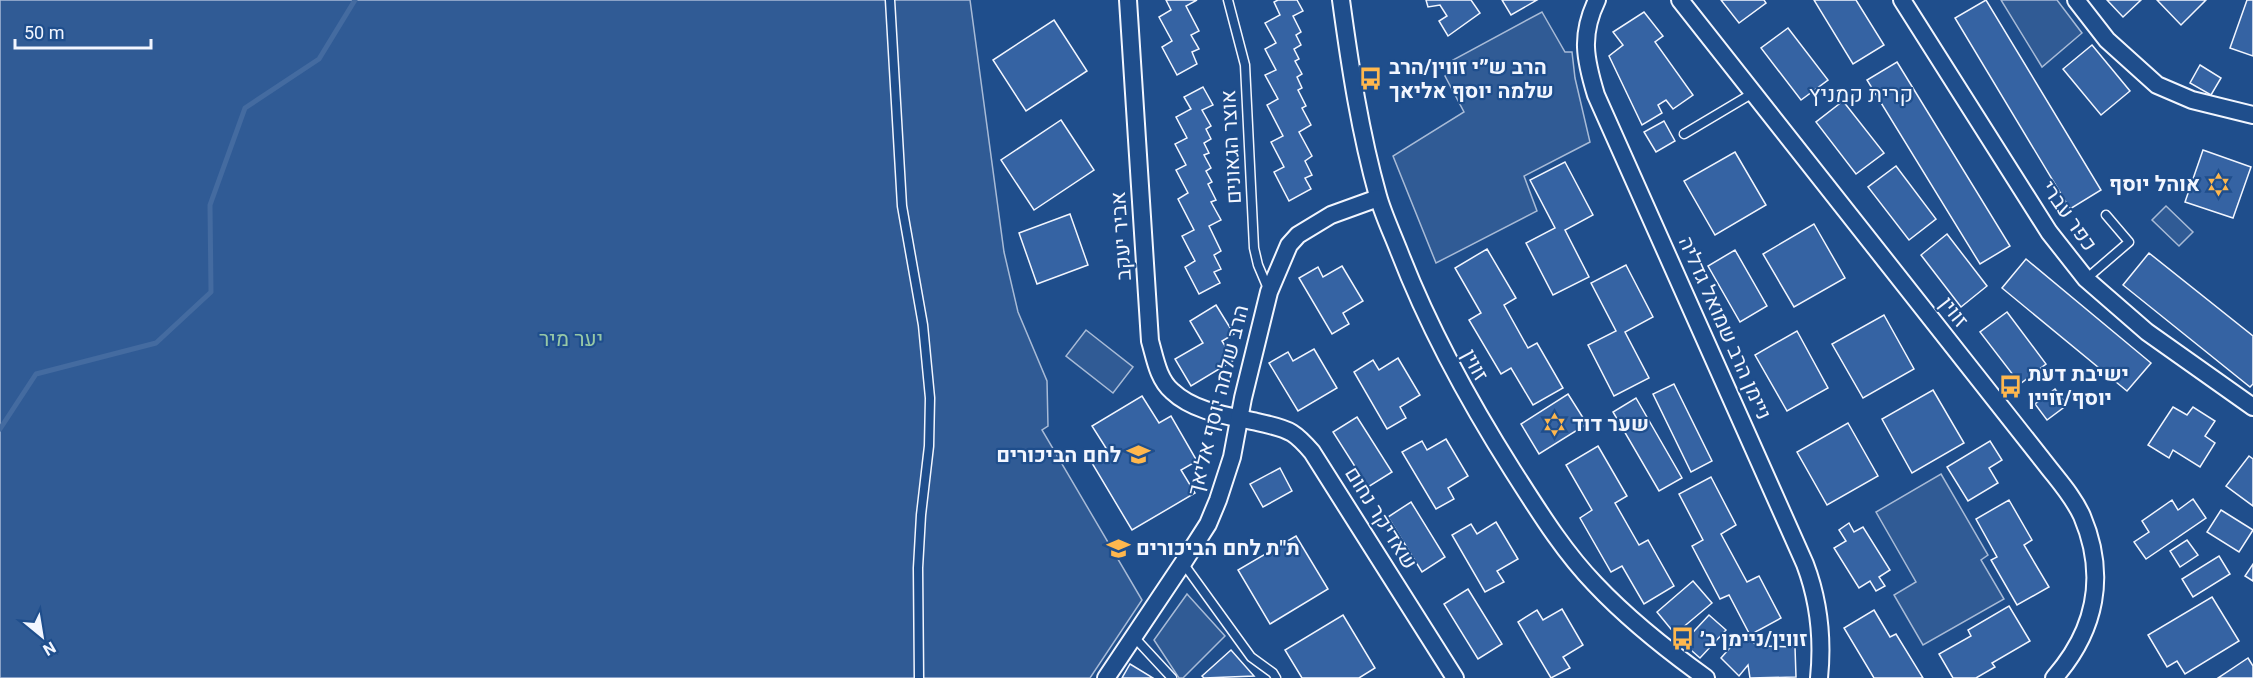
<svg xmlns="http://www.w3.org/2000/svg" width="2253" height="678" font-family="Roboto,Heebo,sans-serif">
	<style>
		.green { fill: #305b95; stroke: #a8bbd7; stroke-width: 1.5 }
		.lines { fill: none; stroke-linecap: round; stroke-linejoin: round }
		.stream { stroke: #446ba0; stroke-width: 5 }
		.building { fill: #3563a3; stroke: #f2f6ff; stroke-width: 1.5 }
		.service-casing { stroke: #f2f6ff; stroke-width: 11 }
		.minor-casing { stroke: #f2f6ff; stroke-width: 20 }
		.service { stroke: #1f4e8c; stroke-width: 8 }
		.minor { stroke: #1f4e8c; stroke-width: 16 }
		.labels { text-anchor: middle; stroke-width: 4.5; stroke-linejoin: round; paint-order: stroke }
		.poi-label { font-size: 21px; font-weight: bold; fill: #f2f6ff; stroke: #1f4e8c; text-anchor: start }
		.street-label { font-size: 21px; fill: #f2f6ff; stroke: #1f4e8c }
		.park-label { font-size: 21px; fill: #97c8a6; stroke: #1f4e8c }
		.neighbourhood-label { font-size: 22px; fill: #f2f6ff; stroke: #1f4e8c }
	</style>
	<rect width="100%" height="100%" fill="#1f4e8c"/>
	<g class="green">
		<polygon points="0,0 970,0 1004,252 1018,312 1047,381 1048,426 1042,430 1142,600 1090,678 0,678"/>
		<polygon points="2001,0 2057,0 2082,33 2042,67"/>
		<polygon points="1542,12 1565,52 1572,52 1575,78 1590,142 1524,176 1537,211 1436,263 1393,156 1464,112 1445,76 1457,68 1453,60"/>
		<polygon points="2166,206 2193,232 2179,246 2152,220"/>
		<polygon points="1086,330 1133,367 1113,393 1066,356"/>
		<polygon points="1941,474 1988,555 1981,560 2004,599 1923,645 1894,595 1916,582 1876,512"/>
		<polygon points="1187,594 1225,636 1183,678 1179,678 1154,640"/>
	</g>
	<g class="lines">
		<polyline class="stream" points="0,429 36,374 156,343 211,292 210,205 245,108 319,59 355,0"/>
	</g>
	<g class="building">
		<polygon points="1166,0 1197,0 1186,6 1199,31 1191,35 1199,49 1192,52 1197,64 1177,75 1162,47 1172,41 1159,17 1171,10"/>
		<polygon points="1278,0 1297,0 1303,11 1293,16 1301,32 1296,35 1301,45 1294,49 1299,59 1295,61 1302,74 1297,77 1302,88 1298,90 1306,106 1302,108 1311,125 1299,132 1312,156 1305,161 1312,175 1305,178 1311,189 1289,201 1274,172 1284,167 1271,142 1283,136 1267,105 1278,99 1265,75 1276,70 1265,49 1276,43 1265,23 1280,15 1274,2"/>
		<polygon points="1426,0 1471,0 1480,13 1448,36 1439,21 1447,16 1440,5 1428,7"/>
		<polygon points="1502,0 1537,0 1511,15"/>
		<polygon points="1721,0 1764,0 1766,3 1739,23"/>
		<polygon points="1814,0 1856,0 1884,45 1853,64"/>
		<polygon points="1986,0 2101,190 2070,209 1955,18"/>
		<polygon points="2107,0 2141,0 2123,17"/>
		<polygon points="2157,0 2206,0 2181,25"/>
		<polygon points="2247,0 2253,0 2253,56 2230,48"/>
		<polygon points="1644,12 1663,36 1655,42 1693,95 1673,109 1666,100 1658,105 1662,113 1642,125 1609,56 1623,45 1613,32"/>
		<polygon points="1054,20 1087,71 1026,111 993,60"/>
		<polygon points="1788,28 1828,80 1801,100 1761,48"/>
		<polygon points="2092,45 2130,91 2101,115 2063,69"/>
		<polygon points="1897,62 2010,246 1980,264 1867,80"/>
		<polygon points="2200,65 2221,78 2211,95 2190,83"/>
		<polygon points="1203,87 1213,105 1202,110 1211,126 1206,129 1211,139 1204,143 1209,153 1204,155 1211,168 1206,171 1212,182 1208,184 1216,200 1211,202 1221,220 1209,226 1221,251 1214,255 1221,269 1214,272 1220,283 1199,294 1185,267 1195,261 1182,236 1194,230 1178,199 1188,193 1176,170 1186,165 1175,144 1187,138 1176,117 1191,109 1184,97"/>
		<polygon points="1843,101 1884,153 1856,174 1816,122"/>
		<polygon points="1061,120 1094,170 1034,210 1001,160"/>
		<polygon points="1664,121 1675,141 1656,152 1644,132"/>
		<polygon points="2203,150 2251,167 2233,218 2185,202"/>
		<polygon points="1735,152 1766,205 1715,235 1684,181"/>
		<polygon points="1565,162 1593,215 1565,230 1589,277 1553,295 1526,243 1555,228 1530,180"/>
		<polygon points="1896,166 1936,219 1909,240 1868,187"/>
		<polygon points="1070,214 1088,265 1037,284 1019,233"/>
		<polygon points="1814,224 1845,278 1794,307 1763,254"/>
		<polygon points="1947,234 1987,286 1961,307 1921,255"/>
		<polygon points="1487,249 1516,298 1504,305 1528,348 1537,343 1563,388 1533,405 1511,368 1501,374 1469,320 1481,313 1455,268"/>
		<polygon points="1735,250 1767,306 1740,322 1708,266"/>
		<polygon points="2149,253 2253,336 2253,384 2250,387 2123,285"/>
		<polygon points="2026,259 2151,363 2127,391 2002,288"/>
		<polygon points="1626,265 1653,317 1625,332 1649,378 1614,396 1588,345 1616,331 1591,283"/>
		<polygon points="1342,266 1363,301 1343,313 1349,324 1332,334 1299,278 1318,267 1323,277"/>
		<polygon points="1216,305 1234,334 1222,341 1234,360 1191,386 1175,359 1203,343 1190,321"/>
		<polygon points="2007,312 2046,364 2020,384 1980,332"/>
		<polygon points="1884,315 1914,369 1863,398 1832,344"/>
		<polygon points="1797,331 1828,388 1787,411 1755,355"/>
		<polygon points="1314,349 1337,388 1298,411 1269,363 1288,352 1293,361"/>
		<polygon points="1398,358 1420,395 1400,407 1406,418 1387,429 1354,372 1373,360 1379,370"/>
		<polygon points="1674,384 1712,461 1691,472 1653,394"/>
		<polygon points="2055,389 2067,405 2047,420 2035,404"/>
		<polygon points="1933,390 1964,443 1912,473 1882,419"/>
		<polygon points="1568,394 1587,424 1539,454 1521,424"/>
		<polygon points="1142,396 1159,423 1171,416 1197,461 1181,470 1195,493 1132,530 1089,458 1106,448 1092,426"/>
		<polygon points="1636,398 1682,478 1659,491 1613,412"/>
		<polygon points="2173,407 2187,415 2193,407 2215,421 2205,436 2215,443 2200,467 2173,450 2169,458 2148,445"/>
		<polygon points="1357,417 1392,472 1368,487 1333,432"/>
		<polygon points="1848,423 1878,476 1827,505 1797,452"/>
		<polygon points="1446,439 1468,476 1448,488 1454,499 1436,509 1402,452 1422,441 1427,450"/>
		<polygon points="1990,441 2002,460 1989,468 1998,483 1968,501 1947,467"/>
		<polygon points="1598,446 1627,496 1615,503 1639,545 1648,540 1674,586 1644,604 1622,566 1611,572 1580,518 1592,510 1566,465"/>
		<polygon points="2249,456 2253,459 2253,506 2226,486"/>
		<polygon points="1280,468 1292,491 1263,507 1250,484"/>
		<polygon points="1711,477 1736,525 1721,534 1747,582 1759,576 1781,618 1750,635 1729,595 1720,599 1692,546 1703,540 1679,494"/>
		<polygon points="2193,499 2206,518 2146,559 2134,542 2149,532 2142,521 2172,500 2178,510"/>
		<polygon points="2009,500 2032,540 2024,545 2049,587 2017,605 1991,560 1997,557 1976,519"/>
		<polygon points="1411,502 1445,557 1422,572 1388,517"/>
		<polygon points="2221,510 2253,530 2239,552 2207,532"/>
		<polygon points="1496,522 1518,559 1497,571 1504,582 1485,592 1452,535 1471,524 1477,534"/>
		<polygon points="1849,523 1854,532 1863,527 1890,570 1879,577 1885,586 1876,591 1870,581 1859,588 1834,548 1846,541 1839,530"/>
		<polygon points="1296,536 1328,589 1270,624 1238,570"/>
		<polygon points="2187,540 2198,555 2180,567 2170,551"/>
		<polygon points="2219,556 2230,574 2193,597 2182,579"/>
		<polygon points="2253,564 2253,581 2245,576"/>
		<polygon points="1693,581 1712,603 1675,634 1657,612"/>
		<polygon points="1468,589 1502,644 1478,659 1444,604"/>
		<polygon points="2212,597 2239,641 2185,674 2177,661 2167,667 2148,635"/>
		<polygon points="2009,606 2030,641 1992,663 1995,667 1976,678 1953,678 1939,654 1971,636 1968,630"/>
		<polygon points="1562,609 1583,645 1563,657 1570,668 1551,678 1518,622 1537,610 1543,620"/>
		<polygon points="1874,610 1890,637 1896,634 1923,678 1874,678 1844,628"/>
		<polygon points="1343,615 1375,668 1359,678 1302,678 1285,650"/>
		<polygon points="1709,615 1726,630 1700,658 1683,643"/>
		<polygon points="1742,634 1758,646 1795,647 1796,677 1750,678 1748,665 1739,676 1721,658"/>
		<polygon points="1231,650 1254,676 1204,678 1202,676"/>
		<polygon points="2248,658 2253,666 2253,678 2218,678"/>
		<polygon points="1130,664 1153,678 1122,678"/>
	</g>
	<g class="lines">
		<defs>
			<g id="service">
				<polyline points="890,0 902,206 923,325 930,398 929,446 921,515 918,568 919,678"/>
				<polyline points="1228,0 1245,65 1254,248 1258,265 1269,291"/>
				<polyline points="1684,134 1753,93"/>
				<polyline points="2086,279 2129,242 2106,215"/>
				<polyline points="1183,563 1251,657 1273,673 1276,678"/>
				<polyline points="1134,637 1172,678"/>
			</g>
			<g id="minor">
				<path d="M1128,0L1150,341C1155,358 1158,379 1172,391C1194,412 1229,416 1257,422C1269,425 1282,427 1292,433C1300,438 1306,445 1312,452L1455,678"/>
				<path d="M1341,0C1350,66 1360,132 1378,196C1383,214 1392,233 1399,251C1429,329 1468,400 1513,471C1538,510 1563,551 1595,584C1628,619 1667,650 1706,678"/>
				<path d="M1597,0C1580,35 1585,59 1596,95L1805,564C1819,601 1823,639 1819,678"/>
				<path d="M1680,0L2045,463C2058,480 2073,496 2082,516C2107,575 2096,630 2054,678"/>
				<polyline points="1902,0 2049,232 2086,279 2147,332 2253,407"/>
				<polyline points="2076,0 2107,40 2157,85 2192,100 2253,115"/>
				<polyline points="1106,678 1183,563 1208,524 1218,500 1232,457 1243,398 1269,292 1289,245 1298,235 1331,215 1378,198"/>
			</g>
		</defs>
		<use href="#service" class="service-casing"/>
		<use href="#minor" class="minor-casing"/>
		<use href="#service" class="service"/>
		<use href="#minor" class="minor"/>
	</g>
	<defs>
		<symbol id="bus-bare" viewBox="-9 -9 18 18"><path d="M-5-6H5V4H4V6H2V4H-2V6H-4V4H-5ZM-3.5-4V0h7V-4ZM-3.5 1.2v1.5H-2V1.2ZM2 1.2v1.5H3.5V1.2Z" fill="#ffb74d" stroke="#1f4e8c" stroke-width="2.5" paint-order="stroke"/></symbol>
		<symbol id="synagogue-bare" viewBox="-9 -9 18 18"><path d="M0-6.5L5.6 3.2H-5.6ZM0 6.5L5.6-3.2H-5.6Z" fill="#ffb74d" stroke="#1f4e8c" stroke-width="2.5" paint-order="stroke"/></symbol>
		<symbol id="school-bare" viewBox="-9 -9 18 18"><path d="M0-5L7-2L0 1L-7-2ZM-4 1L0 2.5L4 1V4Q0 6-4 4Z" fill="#ffb74d" stroke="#1f4e8c" stroke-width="2.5" paint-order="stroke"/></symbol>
	</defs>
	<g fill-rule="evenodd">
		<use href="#bus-bare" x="1354" y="62" width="33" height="33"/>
		<use href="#synagogue-bare" x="2202" y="168" width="33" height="33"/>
		<use href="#bus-bare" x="1994" y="370" width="33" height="33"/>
		<use href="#synagogue-bare" x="1538" y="408" width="33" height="33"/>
		<use href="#school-bare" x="1122" y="438" width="33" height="33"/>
		<use href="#school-bare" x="1102" y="532" width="33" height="33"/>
		<use href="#bus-bare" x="1666" y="622" width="33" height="33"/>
	</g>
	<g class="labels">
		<g class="poi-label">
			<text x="1389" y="74">הרב ש״י זווין/הרב<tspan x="1389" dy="24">שלמה יוסף אליאך</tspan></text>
			<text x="2200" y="191" text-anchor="end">אוהל יוסף</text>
			<text x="2028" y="381">ישיבת דעת<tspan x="2028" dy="24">יוסף/זויין</tspan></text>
			<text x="1572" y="431">שער דוד</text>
			<text x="1121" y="462" text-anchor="end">לחם הביכורים</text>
			<text x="1136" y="555">ת"ת לחם הביכורים</text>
			<text x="1700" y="646">זווין/ניימן ב׳</text>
		</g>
		<g class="street-label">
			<text transform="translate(1231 147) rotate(-93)" y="7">אוצר הגאונים</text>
			<text transform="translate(2069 216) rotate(55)" y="7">כפר עברי</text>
			<text transform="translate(1121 236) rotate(-94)" y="7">אביר יעקב</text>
			<text transform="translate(1954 312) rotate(52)" y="7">זווין</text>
			<text transform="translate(1725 328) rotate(66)" y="7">ניימן הרב שמואל גדליה</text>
			<text transform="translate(1475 365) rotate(62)" y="7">זווין</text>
			<text transform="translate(1218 400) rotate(-76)" y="7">הרב שלמה יוסף אליאך</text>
			<text transform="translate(1381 518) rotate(58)" y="7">שאדיקר נחום</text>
		</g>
		<g class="park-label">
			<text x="571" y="346">יער מיר</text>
		</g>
		<g class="neighbourhood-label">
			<text x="1861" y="102">קרית קמניץ</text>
		</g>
	</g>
	<g transform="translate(42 636) rotate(150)" stroke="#1f4e8c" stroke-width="4.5" paint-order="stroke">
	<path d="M0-4.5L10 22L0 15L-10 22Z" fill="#f2f6ff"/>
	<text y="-9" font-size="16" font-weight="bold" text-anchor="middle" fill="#f2f6ff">N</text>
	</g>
	<path d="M15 39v9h136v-9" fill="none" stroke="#f2f6ff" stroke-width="3"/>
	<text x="24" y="39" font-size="18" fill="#f2f6ff" stroke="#1f4e8c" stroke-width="4.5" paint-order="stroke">50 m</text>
</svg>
